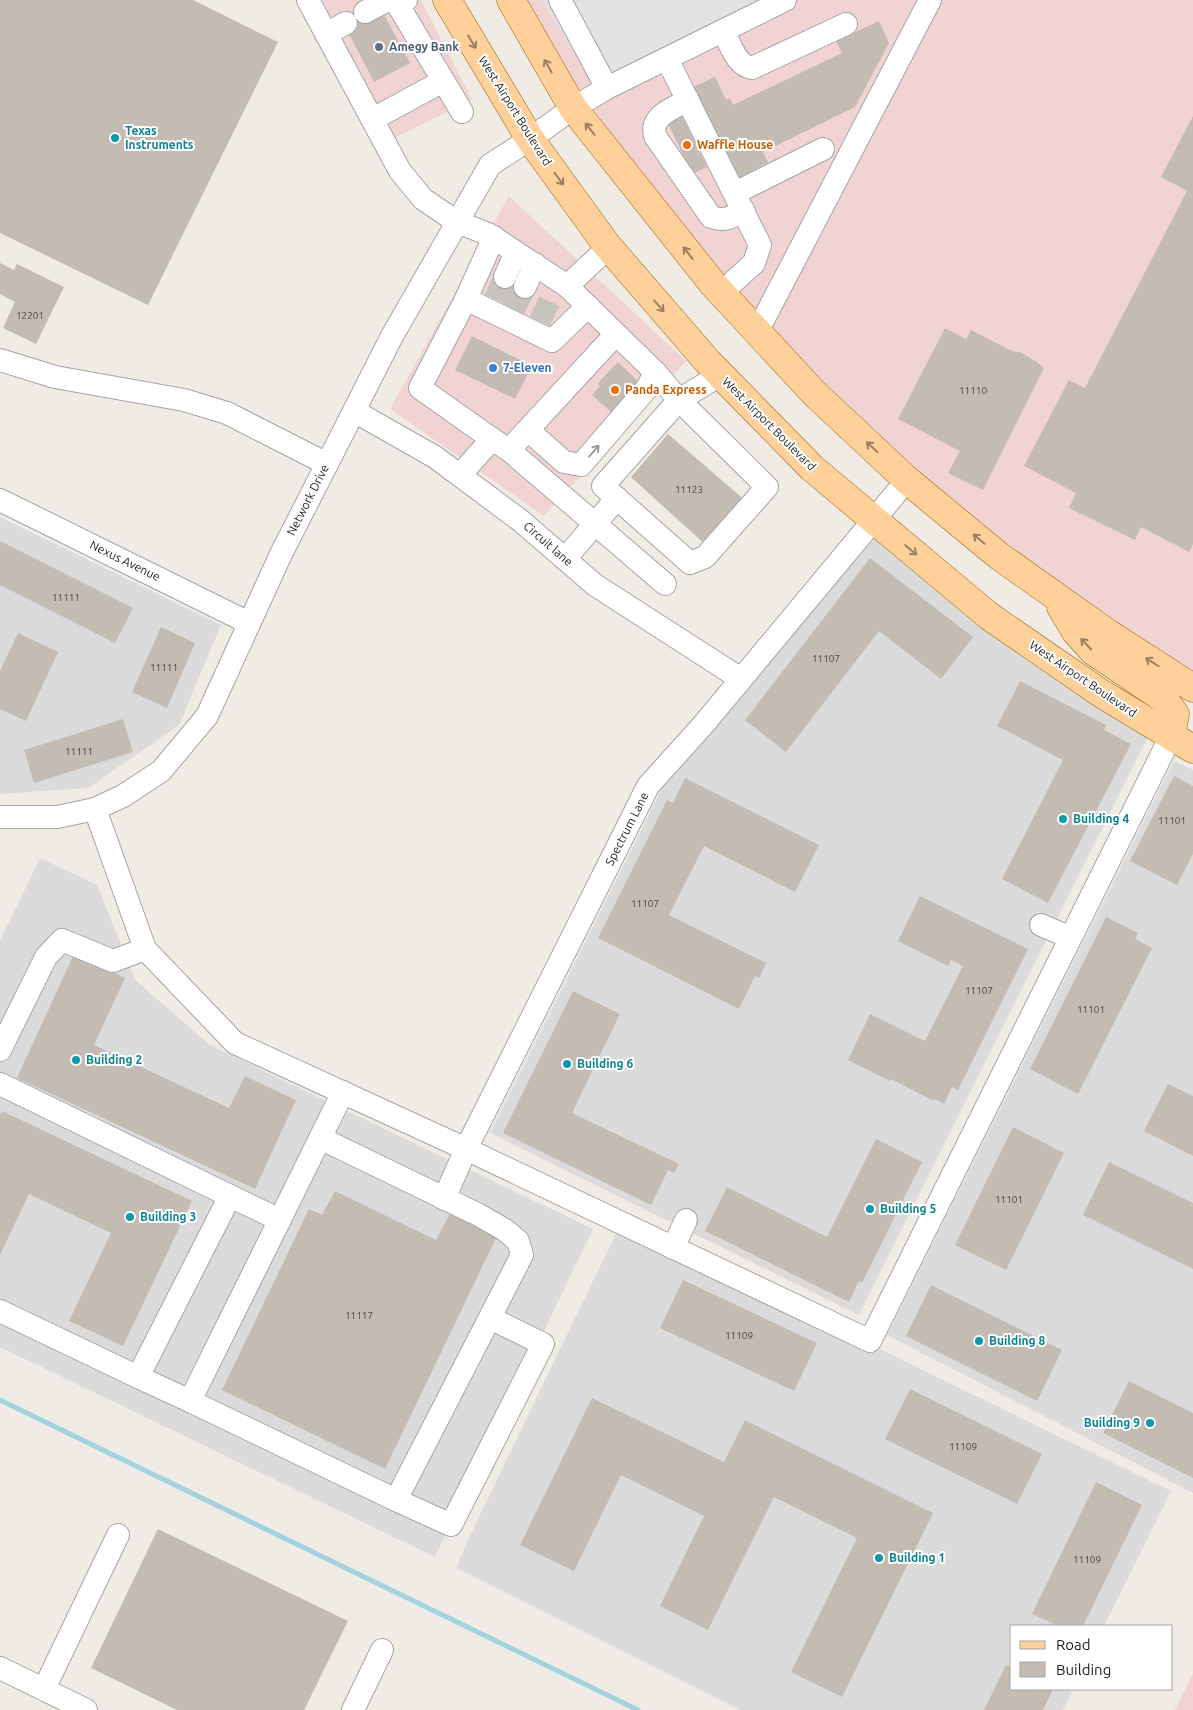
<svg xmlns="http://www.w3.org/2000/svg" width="1193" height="1710" font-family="Ubuntu,sans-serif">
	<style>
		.residential { fill: #dcdbdb }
		.commercial { fill: #f1d3d3 }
		.parking { fill: #e2e2e2 }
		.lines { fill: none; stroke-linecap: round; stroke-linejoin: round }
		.stream { stroke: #a3d3df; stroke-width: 5 }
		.building { fill: #c4bbb3 }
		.minor-tunnel { stroke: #c6c2bc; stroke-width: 22; stroke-dasharray: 22 11; stroke-linecap: butt }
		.minor-casing { stroke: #a5a5a5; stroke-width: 24 }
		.major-casing { stroke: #996200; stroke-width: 29 }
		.minor { stroke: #fff; stroke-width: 22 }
		.major { stroke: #ffd09a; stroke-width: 28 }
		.oneway { stroke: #9a8062 }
		.oneway2 { stroke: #9a9a9a }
		.service-dot { fill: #5c6f8a; stroke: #fff; stroke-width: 2 }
		.culture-dot { fill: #0f9aa8; stroke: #fff; stroke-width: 2 }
		.food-dot { fill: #e8710a; stroke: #fff; stroke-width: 2 }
		.shop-dot { fill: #3f7fe0; stroke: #fff; stroke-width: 2 }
		.labels { text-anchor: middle; stroke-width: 4; stroke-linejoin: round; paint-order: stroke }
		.number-label { font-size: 10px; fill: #484543 }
		.service-label { font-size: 12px; font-weight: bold; fill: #4e5e75; stroke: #fff; text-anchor: start }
		.street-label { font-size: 12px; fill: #1e1e1e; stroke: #fff }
		.culture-label { font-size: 12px; font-weight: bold; fill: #0d838f; stroke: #fff; text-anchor: start }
		.food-label { font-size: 12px; font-weight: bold; fill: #c56008; stroke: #fff; text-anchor: start }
		.shop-label { font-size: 12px; font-weight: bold; fill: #366cbe; stroke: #fff; text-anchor: start }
	</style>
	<rect width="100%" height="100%" fill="#f0ebe4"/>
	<g class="residential">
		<polygon points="0,517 221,625 179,725 88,788 0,794"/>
		<polygon points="875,538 1148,737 859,1315 490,1133 671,770"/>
		<polygon points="1174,761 1193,770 1193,1493 887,1335"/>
		<polygon points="40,858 97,885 136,981 210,1045 593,1229 435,1557 0,1347 0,941"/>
		<polygon points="621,1223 1171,1491 1104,1626 1012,1626 1012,1689 1074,1689 1063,1710 740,1710 456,1568 475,1525"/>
	</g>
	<g class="commercial">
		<polygon points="322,0 421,0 472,100 392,139"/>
		<polygon points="526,0 1193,0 1193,678 1000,546 835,403 701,258 567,72"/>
		<polygon points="509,196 686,361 544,516 390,409"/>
		<polygon points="1193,1674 1193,1710 1175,1710"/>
	</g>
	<polygon class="parking" points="541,0 756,0 593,81"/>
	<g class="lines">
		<polyline class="stream" points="0,1400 638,1710"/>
	</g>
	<g class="building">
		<polygon points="0,0 193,0 278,42 148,305 0,233"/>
		<polygon points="361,8 383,13 410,63 374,82 348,32 344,17"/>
		<polygon points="879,21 889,43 855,107 763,152 768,162 735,180 693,87 715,77 726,100 730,98 733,105 842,53 836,41"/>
		<polygon points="682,116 707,167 692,174 668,123"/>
		<polygon points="1193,116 1193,544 1189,552 1141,527 1135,540 1069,508 1076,493 1024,466 1069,380 1085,388 1187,191 1161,177"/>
		<polygon points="0,263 14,270 17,264 64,287 36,344 3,328 15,302 0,294"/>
		<polygon points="945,328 966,339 971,330 1012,351 1020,352 1037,362 1044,368 983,490 948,473 960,451 898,419"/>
		<polygon points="472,336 532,366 515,399 455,370"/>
		<polygon points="618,362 640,383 612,413 592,395 600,386 598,383"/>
		<polygon points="668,434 747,502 708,547 631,477"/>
		<polygon points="0,541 133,608 115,643 0,585"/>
		<polygon points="870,558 973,637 941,679 879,631 786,752 745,720"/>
		<polygon points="161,627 195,643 167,708 132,692"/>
		<polygon points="18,633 58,652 26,721 0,709 0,671"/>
		<polygon points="1020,681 1106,725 1104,730 1131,744 1048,903 1002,879 1063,760 997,726"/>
		<polygon points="123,719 133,752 34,783 24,750"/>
		<polygon points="1174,776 1193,786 1193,854 1177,885 1130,861"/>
		<polygon points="685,778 819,845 795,892 704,846 669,915 766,963 759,978 755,976 739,1009 598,938 667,800 673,803"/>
		<polygon points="920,896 1028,949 958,1090 952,1087 944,1104 935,1099 934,1101 891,1079 890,1081 848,1060 870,1014 925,1041 963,966 951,960 948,966 898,941"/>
		<polygon points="1106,917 1138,933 1135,939 1152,948 1078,1094 1030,1069"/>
		<polygon points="74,954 125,978 94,1045 229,1108 245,1076 296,1100 255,1189 17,1078"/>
		<polygon points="573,991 620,1014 572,1113 679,1164 674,1173 668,1170 651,1205 503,1133"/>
		<polygon points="1168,1084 1193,1096 1193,1156 1144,1131"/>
		<polygon points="2,1111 192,1201 123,1346 69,1321 111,1233 29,1194 0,1255 0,1115"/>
		<polygon points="1013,1127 1064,1153 1006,1270 955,1245"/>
		<polygon points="876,1139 922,1162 862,1283 859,1281 849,1302 705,1231 727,1187 827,1237"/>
		<polygon points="1109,1162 1193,1203 1193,1269 1083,1215"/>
		<polygon points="335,1191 436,1240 450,1213 497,1236 385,1469 222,1390 309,1209 322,1215"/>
		<polygon points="683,1280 817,1343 794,1391 660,1328"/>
		<polygon points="931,1285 1062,1350 1037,1401 906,1336"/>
		<polygon points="1129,1381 1193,1413 1193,1478 1103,1433"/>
		<polygon points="910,1389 1042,1454 1017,1504 885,1439"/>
		<polygon points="592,1398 724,1462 745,1420 933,1513 842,1697 791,1672 857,1538 774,1497 708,1630 660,1606 704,1516 621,1475 574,1571 520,1545"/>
		<polygon points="1096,1482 1142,1505 1083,1626 1058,1626 1032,1614"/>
		<polygon points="158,1529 348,1621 304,1710 177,1710 91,1668"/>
		<polygon points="1006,1665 1012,1667 1012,1689 1053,1689 1043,1710 984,1710"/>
	</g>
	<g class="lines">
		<g class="minor-tunnel">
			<polyline points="495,299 505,277"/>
			<polyline points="514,309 525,287"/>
			<polyline points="540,321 551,298"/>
		</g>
		<defs>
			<g id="minor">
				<polyline points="308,0 400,171 423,199 457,222 488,234 567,286 655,372 679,400 767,487 705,557 690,563 603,486 679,400 720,375"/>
				<polyline points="406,0 398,5 462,112"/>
				<polyline points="560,0 607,88"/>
				<polyline points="365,12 388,0"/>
				<path d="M723,31C730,43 736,66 752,68L846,24"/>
				<polyline points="326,34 346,23"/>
				<polyline points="667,59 760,245 754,263 721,293"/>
				<path d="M688,100C673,109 650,115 655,136L711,217C725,222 731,217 744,211"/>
				<polyline points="373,119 443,81"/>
				<polyline points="735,193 823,149"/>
				<polyline points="505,277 516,252"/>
				<polyline points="567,286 609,247"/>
				<polyline points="525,287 535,264"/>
				<polyline points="466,299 552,341 588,306"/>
				<polyline points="757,332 930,0"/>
				<polyline points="0,360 55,377 184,400 227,413 327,464"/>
				<polyline points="354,411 435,457 521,521 595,585 741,679"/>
				<polyline points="528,430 564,462 581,465 648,387 655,372"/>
				<polyline points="492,439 420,388 466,299 494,237"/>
				<polyline points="509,450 665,584"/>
				<polyline points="460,475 492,439 509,450 616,334"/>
				<polyline points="0,500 249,623"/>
				<polyline points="565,559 617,498"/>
				<polyline points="95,809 145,949 235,1043 466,1149 870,1341 1171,736"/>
				<polyline points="0,817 57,817 95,809 123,796 161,771 207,716 281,554 354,411 391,338 490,165 530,139 573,108 607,88 785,0"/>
				<polyline points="1041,925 1069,937"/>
				<polyline points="0,1050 46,957 62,940 113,961 145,949"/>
				<polyline points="0,1084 230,1196 138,1377 0,1311"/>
				<polyline points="230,1196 280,1220"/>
				<polyline points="444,1199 466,1149 648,786 703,725 907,480"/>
				<polyline points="673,1248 686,1220"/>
				<polyline points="138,1377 190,1401 343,1092"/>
				<polyline points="190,1401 396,1500 522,1255 518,1241 505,1230 479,1215 320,1138"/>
				<polyline points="396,1500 451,1525 543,1344 490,1318"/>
				<polyline points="0,1668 86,1710"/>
				<polyline points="44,1689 118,1535"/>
				<polyline points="353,1710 382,1650"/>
			</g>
			<g id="major">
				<polyline points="447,0 530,139 606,244 708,362 812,468 989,616 1102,694 1193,749"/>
				<polyline points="511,0 573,108 713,284 814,393 907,480 999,556 1109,634 1193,688"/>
				<polyline points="1061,607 1076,632 1093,651 1164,699 1175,714 1171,736"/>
			</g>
		</defs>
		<use href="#minor" class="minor-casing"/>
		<use href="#major" class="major-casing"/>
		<use href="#minor" class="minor"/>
		<use href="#major" class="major"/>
	</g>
	<defs><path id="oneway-shaft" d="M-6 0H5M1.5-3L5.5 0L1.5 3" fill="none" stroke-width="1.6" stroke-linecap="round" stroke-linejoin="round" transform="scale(1.25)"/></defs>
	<g class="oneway">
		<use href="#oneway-shaft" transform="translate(472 42) rotate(59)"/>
		<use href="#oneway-shaft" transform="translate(548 66) rotate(-120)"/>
		<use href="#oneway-shaft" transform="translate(590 129) rotate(-128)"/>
		<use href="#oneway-shaft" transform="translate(559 179) rotate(54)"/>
		<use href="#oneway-shaft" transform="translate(688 253) rotate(-128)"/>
		<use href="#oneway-shaft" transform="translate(659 306) rotate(49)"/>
		<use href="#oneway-shaft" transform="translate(872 447) rotate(-137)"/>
		<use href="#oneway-shaft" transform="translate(979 539) rotate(-140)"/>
		<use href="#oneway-shaft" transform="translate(911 550) rotate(40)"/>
		<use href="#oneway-shaft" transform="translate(1086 644) rotate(-133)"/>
		<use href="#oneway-shaft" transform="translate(1152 662) rotate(-148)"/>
	</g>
	<use class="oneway2" href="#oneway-shaft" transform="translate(594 451) rotate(-49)"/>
	<circle class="service-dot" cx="379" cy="47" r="5"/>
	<g class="culture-dot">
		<circle cx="115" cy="138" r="5"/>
		<circle cx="1063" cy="819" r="5"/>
		<circle cx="76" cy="1060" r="5"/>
		<circle cx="567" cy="1064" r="5"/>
		<circle cx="870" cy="1209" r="5"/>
		<circle cx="130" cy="1217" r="5"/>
		<circle cx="979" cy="1341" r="5"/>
		<circle cx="1150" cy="1423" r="5"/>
		<circle cx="879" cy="1558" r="5"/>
	</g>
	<g class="food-dot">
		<circle cx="687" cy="145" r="5"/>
		<circle cx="615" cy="390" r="5"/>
	</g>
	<circle class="shop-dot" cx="493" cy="368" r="5"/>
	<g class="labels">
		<g class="number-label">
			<text x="30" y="319">12201</text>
			<text x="973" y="394">11110</text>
			<text x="689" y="493">11123</text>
			<text x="66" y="601">11111</text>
			<text x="826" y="662">11107</text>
			<text x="164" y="671">11111</text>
			<text x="79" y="755">11111</text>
			<text x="1172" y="824">11101</text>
			<text x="645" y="907">11107</text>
			<text x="979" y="994">11107</text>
			<text x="1091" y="1013">11101</text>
			<text x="1009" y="1203">11101</text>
			<text x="359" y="1319">11117</text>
			<text x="739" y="1339">11109</text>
			<text x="963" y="1450">11109</text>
			<text x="1087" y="1563">11109</text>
		</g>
		<g class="service-label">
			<text x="389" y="51">Amegy Bank</text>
		</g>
		<g class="street-label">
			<text transform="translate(515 111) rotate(58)" y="4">West Airport Boulevard</text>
			<text transform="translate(769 424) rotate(45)" y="4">West Airport Boulevard</text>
			<text transform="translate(308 500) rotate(-63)" y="4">Network Drive</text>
			<text transform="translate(548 544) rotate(41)" y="4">Circuit lane</text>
			<text transform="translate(125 561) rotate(26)" y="4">Nexus Avenue</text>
			<text transform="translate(1083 679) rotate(34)" y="4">West Airport Boulevard</text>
			<text transform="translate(627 829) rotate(-63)" y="4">Spectrum Lane</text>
		</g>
		<g class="culture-label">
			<text x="125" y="135">Texas<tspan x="125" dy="14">Instruments</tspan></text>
			<text x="1073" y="823">Building 4</text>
			<text x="86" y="1064">Building 2</text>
			<text x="577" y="1068">Building 6</text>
			<text x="880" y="1213">Building 5</text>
			<text x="140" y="1221">Building 3</text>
			<text x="989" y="1345">Building 8</text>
			<text x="1140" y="1427" text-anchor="end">Building 9</text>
			<text x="889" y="1562">Building 1</text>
		</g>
		<g class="food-label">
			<text x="697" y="149">Waffle House</text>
			<text x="625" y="394">Panda Express</text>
		</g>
		<g class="shop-label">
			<text x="503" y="372">7-Eleven</text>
		</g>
	</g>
	<rect x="1010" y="1625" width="162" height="65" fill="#ffffff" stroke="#a5a5a5"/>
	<rect x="1020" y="1641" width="25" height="8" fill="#ffd09a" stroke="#a5a5a5"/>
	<text x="1056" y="1650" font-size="15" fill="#1e1e1e">Road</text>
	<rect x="1020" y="1662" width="25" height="15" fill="#c4bbb3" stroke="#a5a5a5"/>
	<text x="1056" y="1675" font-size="15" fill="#1e1e1e">Building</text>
</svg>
